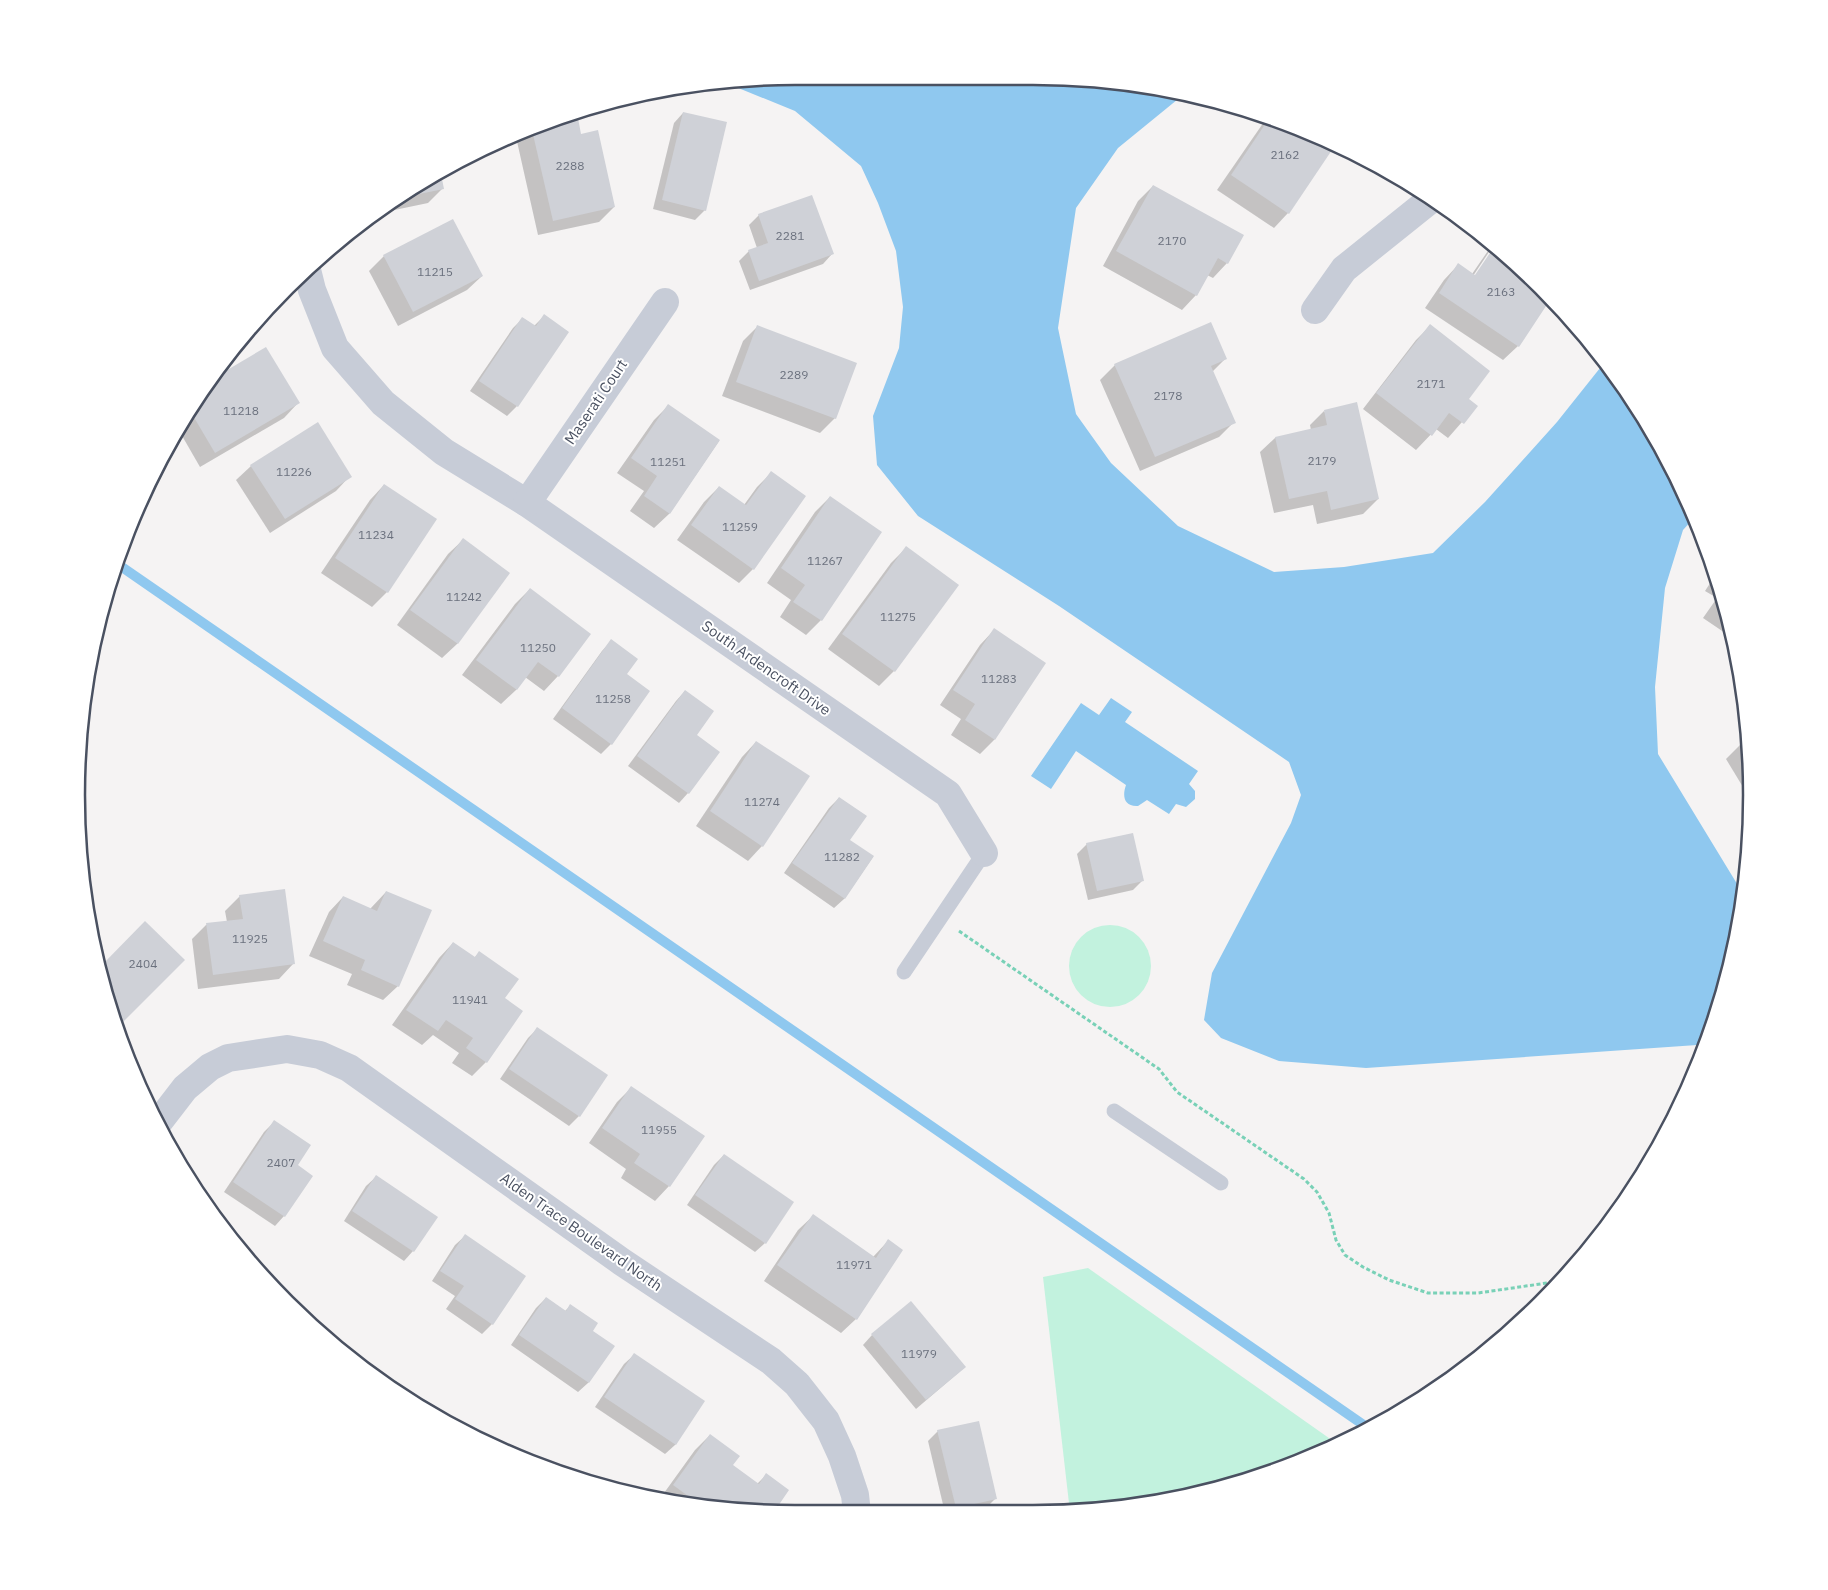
<svg xmlns="http://www.w3.org/2000/svg" width="1828" height="1590" font-family="'IBM Plex Sans',sans-serif">
	<style>
		.green { fill: #c2f2de }
		.water { fill: #8fc8ef }
		.shadow { fill: #0003; fill-rule: evenodd }
		.lines { fill: none; stroke-linecap: round; stroke-linejoin: round }
		.stream { stroke: #8fc8ef; stroke-width: 10 }
		.building { fill: #cfd1d7 }
		.path { stroke: #79d1b7; stroke-width: 3; stroke-dasharray: 4 2.5; stroke-linecap: butt }
		.service { stroke: #c7ccd7; stroke-width: 15 }
		.minor { stroke: #c7ccd7; stroke-width: 28 }
		.labels { text-anchor: middle; stroke-width: 4; stroke-linejoin: round; paint-order: stroke }
		.number-label { font-size: 12px; fill: #6b717e }
		.street-label { font-size: 15px; fill: #4a5161; stroke: #fff }
		.rim { fill: none; stroke: #4a5161; stroke-width: 2.5 }
	</style>
	<rect width="100%" height="100%" fill="#f5f3f3"/>
	<g class="green">
		<circle cx="1110" cy="966" r="41"/>
		<polygon points="1088,1268 1336,1443 1264,1476 1080,1512 1070,1512 1043,1277"/>
	</g>
	<g class="water">
		<polygon points="795,76 1127,82 1183,95 1118,148 1076,208 1058,328 1076,414 1111,463 1178,526 1274,572 1344,567 1433,553 1485,502 1557,422 1604,363 1656,436 1693,519 1683,530 1665,588 1655,687 1658,754 1742,892 1727,981 1703,1047 1697,1045 1366,1068 1279,1061 1221,1038 1204,1020 1212,973 1291,823 1301,795 1289,762 1059,606 918,516 877,465 873,416 899,348 903,307 896,251 878,203 861,166 795,111 731,85"/>
		<path d="M1111,698L1132,712L1125,722L1198,771L1189,784L1195,791V799L1186,807L1176,804L1169,814L1147,800L1138,806C1124,807 1122,796 1126,785L1076,751L1051,789L1031,776L1081,703L1099,715Z"/>
	</g>
	<g class="shadow">
		<polygon points="575,113 580,136 614,207 599,222 538,235 516,137 519,135"/>
		<polygon points="683,113 705,210 695,220 653,209 674,123"/>
		<polygon points="1268,116 1335,144 1288,213 1274,228 1217,190"/>
		<polygon points="440,175 443,188 428,203 385,212"/>
		<polygon points="1153,186 1227,263 1213,278 1207,275 1196,295 1182,310 1103,266 1138,201"/>
		<polygon points="759,215 832,254 823,264 750,290 739,261 749,251 757,248 749,225"/>
		<path d="M1492,245L1550,299L1518,346L1503,360L1425,308L1444,280L1458,265L1472,274ZM1491,249H1494L1473,281L1471,279Z"/>
		<polygon points="384,256 482,276 467,290 398,326 369,271"/>
		<polygon points="544,316 568,332 517,406 507,416 470,391 513,328 523,318 534,326"/>
		<polygon points="758,326 835,418 820,433 722,396 743,341"/>
		<polygon points="1430,326 1467,399 1476,406 1448,438 1436,429 1416,450 1363,409 1416,340"/>
		<polygon points="1225,359 1212,372 1234,422 1219,437 1140,471 1100,380 1115,365"/>
		<polygon points="211,381 298,403 284,418 200,467 181,434"/>
		<polygon points="668,406 719,441 669,514 654,528 630,511 644,491 617,473 654,420"/>
		<polygon points="1324,411 1378,499 1363,514 1317,524 1313,505 1274,513 1260,452 1275,438 1311,430 1310,425"/>
		<polygon points="251,466 350,476 336,491 270,533 236,480"/>
		<polygon points="771,473 753,569 739,583 677,540 704,502 719,487 744,505 757,487"/>
		<polygon points="384,485 387,592 372,607 321,573 370,500"/>
		<polygon points="830,497 821,620 806,635 780,617 791,600 767,583 815,512"/>
		<polygon points="463,540 508,573 457,644 442,658 397,625 448,554"/>
		<polygon points="906,548 957,585 894,671 879,686 828,649 891,563"/>
		<polygon points="1716,574 1731,637 1703,618 1717,598 1705,591"/>
		<polygon points="530,589 558,676 544,691 525,677 516,690 501,704 462,675 515,604"/>
		<polygon points="994,630 1044,663 994,740 980,754 951,735 961,719 940,705 980,645"/>
		<polygon points="611,641 625,675 611,744 601,754 553,719 602,651"/>
		<polygon points="685,691 695,735 688,793 679,803 628,766 676,701"/>
		<polygon points="1747,740 1749,797 1726,759 1741,744"/>
		<polygon points="756,742 762,846 748,861 696,826 742,757"/>
		<polygon points="839,798 849,841 873,857 844,899 834,908 784,873 829,808"/>
		<polygon points="1087,844 1142,881 1133,890 1088,900 1077,854"/>
		<polygon points="386,892 398,986 383,1000 347,985 352,974 309,956 329,912 343,897 370,909"/>
		<polygon points="240,896 293,964 279,979 198,989 192,939 206,925 227,922 225,911"/>
		<polygon points="453,943 474,958 479,953 503,998 486,1062 472,1076 452,1063 459,1053 433,1035 422,1045 392,1025 439,958"/>
		<polygon points="183,960 115,1028 102,966"/>
		<polygon points="537,1029 579,1116 569,1126 500,1079 528,1038"/>
		<polygon points="631,1088 669,1186 655,1201 621,1178 626,1169 589,1143 617,1102"/>
		<polygon points="1681,1105 1677,1113 1673,1120 1674,1112"/>
		<polygon points="274,1122 296,1166 284,1216 275,1226 224,1192 264,1132"/>
		<polygon points="724,1155 765,1243 755,1252 687,1205 714,1165"/>
		<polygon points="376,1177 413,1251 404,1261 344,1221 366,1186"/>
		<polygon points="813,1216 873,1257 888,1241 856,1319 841,1333 764,1281 798,1230"/>
		<polygon points="465,1236 524,1276 492,1324 482,1334 446,1309 455,1296 432,1281 455,1245"/>
		<polygon points="546,1298 565,1311 570,1306 591,1331 613,1346 588,1383 578,1392 511,1345 536,1308"/>
		<polygon points="872,1335 965,1367 916,1409 863,1345"/>
		<polygon points="634,1355 703,1401 675,1445 665,1454 595,1407 624,1364"/>
		<polygon points="938,1431 996,1498 986,1508 965,1513 945,1513 928,1441"/>
		<polygon points="710,1435 732,1465 757,1484 766,1475 772,1512 659,1500 695,1450"/>
	</g>
	<g class="lines">
		<polyline class="stream" points="119,565 1368,1428"/>
	</g>
	<g class="building">
		<polygon points="683,112 727,122 706,211 662,200"/>
		<polygon points="577,113 581,134 598,130 615,207 553,221 532,130"/>
		<polygon points="1270,117 1336,144 1289,214 1231,175"/>
		<polygon points="441,174 444,189 409,196"/>
		<polygon points="1153,185 1244,235 1228,264 1218,258 1197,296 1116,251"/>
		<polygon points="812,195 834,254 759,281 748,250 768,243 758,214"/>
		<polygon points="453,219 483,276 413,312 383,255"/>
		<polygon points="1494,247 1550,300 1519,347 1439,293 1458,263 1475,275"/>
		<polygon points="544,314 569,332 518,407 479,381 522,317 536,326"/>
		<polygon points="1211,322 1227,359 1211,366 1236,423 1155,457 1114,364"/>
		<polygon points="1430,324 1490,371 1469,399 1478,406 1464,424 1449,413 1432,436 1376,393"/>
		<polygon points="757,325 857,363 836,419 736,382"/>
		<polygon points="266,347 300,403 215,453 192,414 212,379"/>
		<polygon points="1357,402 1379,499 1331,510 1327,491 1289,499 1275,437 1327,425 1324,410"/>
		<polygon points="668,404 720,440 670,514 644,496 657,476 631,458"/>
		<polygon points="318,422 352,477 285,519 250,465"/>
		<polygon points="771,471 806,496 754,570 691,525 719,486 746,505"/>
		<polygon points="384,484 437,519 388,593 335,558"/>
		<polygon points="830,496 882,532 822,621 793,602 805,585 781,568"/>
		<polygon points="463,538 510,573 458,644 410,610"/>
		<polygon points="906,546 959,585 895,672 842,634"/>
		<polygon points="530,588 591,634 559,677 538,662 517,690 476,660"/>
		<polygon points="994,628 1046,663 995,740 965,720 975,704 953,690"/>
		<polygon points="611,639 638,659 627,674 650,691 612,745 562,708"/>
		<polygon points="685,690 714,711 697,735 720,752 689,794 637,756"/>
		<polygon points="1747,739 1747,756 1740,743"/>
		<polygon points="756,741 810,776 763,847 710,811"/>
		<polygon points="839,797 867,816 850,840 874,856 845,899 792,863"/>
		<polygon points="1133,833 1144,881 1097,891 1086,843"/>
		<polygon points="285,889 295,964 213,975 206,923 243,919 239,895"/>
		<polygon points="386,891 432,910 399,987 361,970 365,960 323,941 343,896 377,911"/>
		<polygon points="145,921 185,960 123,1022 111,1011 102,965"/>
		<polygon points="453,942 475,957 479,951 519,979 505,998 523,1011 487,1063 466,1048 473,1038 446,1020 438,1031 406,1010"/>
		<polygon points="537,1027 608,1075 580,1117 509,1069"/>
		<polygon points="631,1086 705,1136 670,1187 634,1163 640,1154 602,1128"/>
		<polygon points="274,1120 311,1145 298,1165 313,1176 285,1217 233,1182"/>
		<polygon points="724,1154 794,1202 766,1244 695,1195"/>
		<polygon points="376,1175 438,1217 414,1252 352,1211"/>
		<polygon points="813,1214 876,1258 888,1239 903,1250 857,1320 777,1265"/>
		<polygon points="465,1234 526,1276 493,1325 455,1299 464,1286 440,1271"/>
		<polygon points="546,1297 566,1311 570,1304 598,1323 593,1331 615,1346 589,1383 519,1335"/>
		<polygon points="911,1301 966,1367 926,1400 871,1334"/>
		<polygon points="634,1353 705,1401 676,1445 604,1397"/>
		<polygon points="979,1421 997,1499 956,1508 937,1430"/>
		<polygon points="710,1434 740,1456 733,1465 759,1484 766,1473 789,1490 774,1512 699,1504 673,1485"/>
	</g>
	<g class="lines">
		<polyline class="path" points="959,931 1159,1069 1177,1092 1304,1179 1317,1192 1329,1213 1336,1240 1345,1255 1363,1267 1389,1280 1428,1293 1478,1293 1547,1283 1560,1279"/>
		<g class="service">
			<polyline points="904,972 984,853"/>
			<polyline points="1114,1111 1221,1183"/>
		</g>
		<g class="minor">
			<polyline points="307,270 312,290 335,348 383,403 444,452 527,503 948,794 984,853"/>
			<polyline points="1315,310 1344,269 1430,200"/>
			<polyline points="527,503 665,302"/>
			<polyline points="158,1123 185,1088 210,1067 228,1058 287,1049 320,1055 349,1068 622,1262 771,1361 797,1384 826,1421 842,1456 855,1495 857,1513"/>
		</g>
	</g>
	<g class="labels">
		<g class="number-label">
			<text x="1285" y="159">2162</text>
			<text x="570" y="170">2288</text>
			<text x="790" y="240">2281</text>
			<text x="1172" y="245">2170</text>
			<text x="435" y="276">11215</text>
			<text x="1501" y="296">2163</text>
			<text x="794" y="379">2289</text>
			<text x="1431" y="388">2171</text>
			<text x="1168" y="400">2178</text>
			<text x="241" y="415">11218</text>
			<text x="1322" y="465">2179</text>
			<text x="668" y="466">11251</text>
			<text x="294" y="476">11226</text>
			<text x="740" y="531">11259</text>
			<text x="376" y="539">11234</text>
			<text x="825" y="565">11267</text>
			<text x="464" y="601">11242</text>
			<text x="898" y="621">11275</text>
			<text x="538" y="652">11250</text>
			<text x="999" y="683">11283</text>
			<text x="613" y="703">11258</text>
			<text x="762" y="806">11274</text>
			<text x="842" y="861">11282</text>
			<text x="250" y="943">11925</text>
			<text x="143" y="968">2404</text>
			<text x="470" y="1004">11941</text>
			<text x="659" y="1134">11955</text>
			<text x="281" y="1167">2407</text>
			<text x="854" y="1269">11971</text>
			<text x="919" y="1358">11979</text>
		</g>
		<g class="street-label">
			<text transform="translate(596 402) rotate(-56)" y="5">Maserati Court</text>
			<text transform="translate(766 668) rotate(35)" y="5">South Ardencroft Drive</text>
			<text transform="translate(581 1232) rotate(35)" y="5">Alden Trace Boulevard North</text>
		</g>
	</g>
	<path d="M0 0H1828V1590H0ZM795 85H1033A710 710 0 0 1 1743 795V795A710 710 0 0 1 1033 1505H795A710 710 0 0 1 85 795V795A710 710 0 0 1 795 85Z" fill="#fff" fill-rule="evenodd"/>
	<path class="rim" d="M795 85H1033A710 710 0 0 1 1743 795V795A710 710 0 0 1 1033 1505H795A710 710 0 0 1 85 795V795A710 710 0 0 1 795 85Z"/>
</svg>
